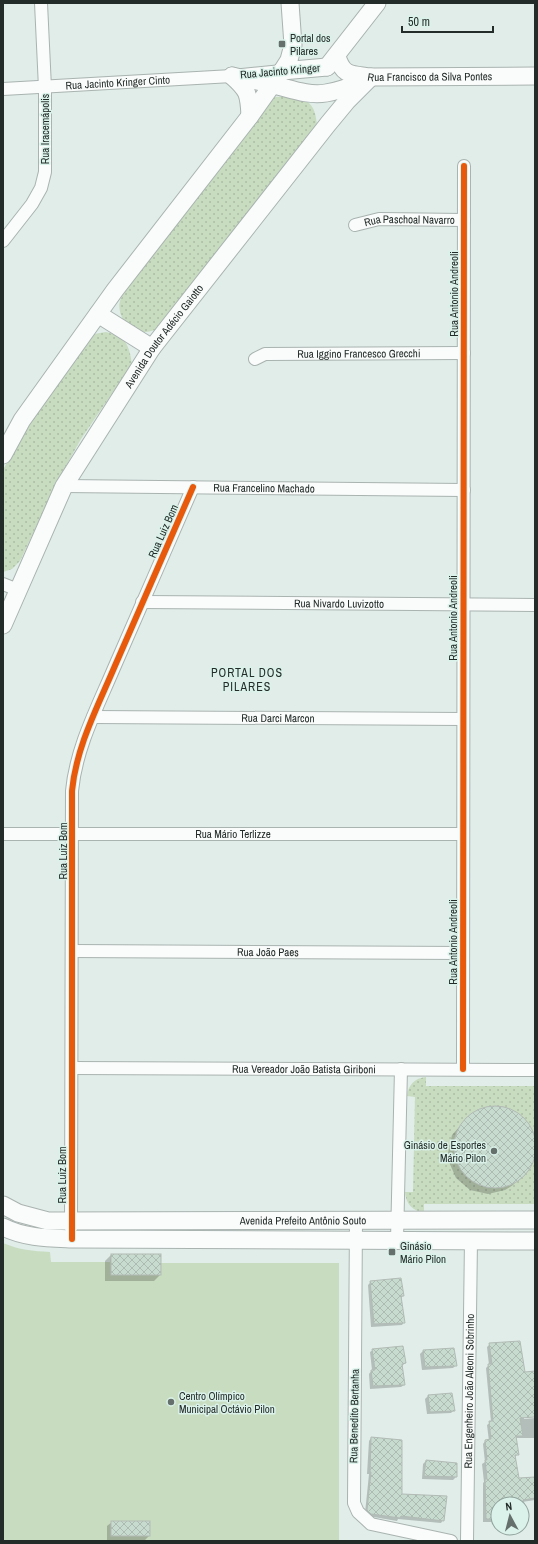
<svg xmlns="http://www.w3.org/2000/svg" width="538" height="1544" font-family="'Archivo Narrow',sans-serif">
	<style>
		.grass { fill: url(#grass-dots) }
		.garden { fill: #c8dcc0 }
		.shadow { fill: #0003 }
		.building { fill: url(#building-cross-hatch); stroke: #b2bbb6 }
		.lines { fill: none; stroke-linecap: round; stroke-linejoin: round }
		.street-casing { stroke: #a9b3b0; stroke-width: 14 }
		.secondary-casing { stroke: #a9b3b0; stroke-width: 19 }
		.street { stroke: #fafcfc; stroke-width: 12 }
		.secondary { stroke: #fafcfc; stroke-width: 17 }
		.cycleway-casing { stroke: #dbf2ea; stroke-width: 8 }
		.cycleway { stroke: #e8590c; stroke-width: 6 }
		.poi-dot { fill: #65706c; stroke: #dbf2ea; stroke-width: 1.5 }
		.labels { text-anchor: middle; stroke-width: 3; stroke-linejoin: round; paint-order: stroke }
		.poi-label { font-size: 11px; fill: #232c29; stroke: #dbf2ea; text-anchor: start }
		.street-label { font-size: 11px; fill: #232c29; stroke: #dbf2ea }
		.neighbourhood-label { font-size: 12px; letter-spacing: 1px; fill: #232c29; stroke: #dbf2ea }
	</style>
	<defs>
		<pattern id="grass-dots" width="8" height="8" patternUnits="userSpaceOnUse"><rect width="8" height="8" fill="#c8dcc0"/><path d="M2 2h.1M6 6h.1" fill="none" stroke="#acbda5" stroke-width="1.8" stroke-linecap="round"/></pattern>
		<pattern id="building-cross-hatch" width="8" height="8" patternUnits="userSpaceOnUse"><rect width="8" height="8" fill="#c8dbcf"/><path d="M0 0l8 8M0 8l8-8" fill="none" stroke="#acbcb2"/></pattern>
	</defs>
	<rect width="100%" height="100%" fill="#e0ede9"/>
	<g class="grass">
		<path d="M289,96C309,99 315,104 317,125L155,330C149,332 140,334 134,330C124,326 117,311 120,301C121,297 124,293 126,290L275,97Z"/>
		<path d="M106,332C126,337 129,344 132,364L81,439L57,482L20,561L12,569L3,572V470L30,419L94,334Z"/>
		<path d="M426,1077V1086H535V1204H424V1213C412,1210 406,1204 405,1192H413L415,1097L407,1096C408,1085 415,1078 426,1077Z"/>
	</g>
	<path class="garden" d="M3,1243C19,1250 33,1251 50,1252L51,1262H110L111,1254H161V1263H339V1541H3Z"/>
	<g class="shadow">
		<polygon points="496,1106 513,1111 527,1122 535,1138 534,1156 531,1165 513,1185 505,1190 488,1194 470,1190 456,1178 449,1162 448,1153 452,1135 470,1115 478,1110"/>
		<polygon points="111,1255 160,1275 154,1281 105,1281 105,1261"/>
		<polygon points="371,1282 403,1296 401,1298 404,1322 402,1325 371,1327 368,1285"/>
		<polygon points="490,1344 521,1400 524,1419 535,1418 535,1442 534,1438 515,1438 518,1454 515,1457 518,1479 535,1478 535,1500 522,1502 523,1519 522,1520 522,1504 498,1504 498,1522 483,1522 483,1483 484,1482 482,1464 485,1462 483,1444 485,1441 489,1441 487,1425 491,1422 486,1368 489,1365 487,1347"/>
		<polygon points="373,1350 405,1363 402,1366 404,1385 401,1387 370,1389 369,1374 372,1370 370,1352"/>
		<polygon points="423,1351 456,1365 453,1368 422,1370 420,1354"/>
		<polygon points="428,1396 454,1410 451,1413 427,1414 425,1399"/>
		<polygon points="371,1438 401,1495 443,1520 441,1523 398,1519 397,1521 368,1516 365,1513 369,1474 367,1474 369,1441"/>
		<polygon points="426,1461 456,1477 453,1480 422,1479 423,1464"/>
		<polygon points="112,1522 149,1536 145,1540 107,1540 107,1526"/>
	</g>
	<g class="building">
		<circle cx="495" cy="1147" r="41"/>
		<rect x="111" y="1254" width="50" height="21"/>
		<polygon points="401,1278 404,1296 401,1296 405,1323 374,1324 370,1281"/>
		<polygon points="520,1341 525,1372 535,1371 535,1417 520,1418 523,1436 516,1436 519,1455 515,1455 519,1478 535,1477 535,1498 523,1500 524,1504 498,1504 498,1519 486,1519 485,1479 487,1479 485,1460 487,1460 485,1440 491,1439 489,1421 493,1421 488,1364 492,1364 489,1343"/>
		<polygon points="403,1346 406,1363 402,1364 405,1385 373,1386 371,1370 375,1370 372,1349"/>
		<polygon points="454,1348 457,1366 425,1367 423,1350"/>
		<polygon points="452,1393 455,1411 430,1412 428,1395"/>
		<polygon points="371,1437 402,1440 402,1494 447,1496 444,1521 401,1516 400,1518 371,1514 367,1510 371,1472 370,1472"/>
		<polygon points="426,1460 457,1463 457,1477 424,1476"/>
		<rect x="111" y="1521" width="39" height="15"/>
	</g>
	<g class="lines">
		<defs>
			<g id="street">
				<path id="s1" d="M3,89L232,76L282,71"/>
				<path id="s2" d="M355,225L379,219L464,220"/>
				<polyline points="3,241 32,204 41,188 45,172 45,88 41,3"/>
				<path id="s3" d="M255,359L265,354L464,353"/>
				<path id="s4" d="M64,486L464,490"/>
				<polyline points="3,584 18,590"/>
				<path id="s5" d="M142,602L535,605"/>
				<path id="s6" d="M93,717L463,719"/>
				<path id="s7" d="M3,834H463"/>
				<path id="s8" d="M72,951L463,953"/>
				<path id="s9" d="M72,1068L535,1070"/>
				<polyline points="463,1069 464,166"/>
				<polyline points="356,1220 354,1503 358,1512 371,1524 451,1541"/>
				<path d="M71,1228L72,791C76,748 97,708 114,668C140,608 167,547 193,487"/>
				<polyline points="397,1240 401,1069"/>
				<path id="s10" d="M467,1541L471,1240"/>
			</g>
			<g id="secondary">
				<path id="s11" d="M337,56C343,77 352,74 371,77L535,76"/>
				<polyline points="327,67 377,3"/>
				<polyline points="282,71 327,67"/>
				<path d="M232,76C246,79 260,81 274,85C291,89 308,96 326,93C339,91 352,86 364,81"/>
				<path d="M232,76C248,90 249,94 250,116"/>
				<polyline points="98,314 152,348"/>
				<polyline points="3,455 22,420 115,290 250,116 282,71 289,60 293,45 290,3"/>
				<path id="s12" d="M3,625L64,486L152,348L328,124L347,101L371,77"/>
				<path id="s13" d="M3,1205L18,1213L48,1221L535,1220"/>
				<path d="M3,1227C25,1238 48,1238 72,1239L535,1241"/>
			</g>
		</defs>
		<use href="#street" class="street-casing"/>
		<use href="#secondary" class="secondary-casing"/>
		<use href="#street" class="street"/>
		<use href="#secondary" class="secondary"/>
		<defs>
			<g id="cycleway">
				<polyline points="463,1069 464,166"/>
				<path d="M72,1239V791C76,748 97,708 114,668C140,608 167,547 193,487"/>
			</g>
		</defs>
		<use href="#cycleway" class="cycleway-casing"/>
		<use href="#cycleway" class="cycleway"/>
	</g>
	<g class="poi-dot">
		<rect x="278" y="40" width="8" height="8" rx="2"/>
		<circle cx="494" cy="1151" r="4"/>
		<rect x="388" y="1248" width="8" height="8" rx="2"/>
		<circle cx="171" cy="1402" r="4"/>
	</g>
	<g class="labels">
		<g class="poi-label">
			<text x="290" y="42">Portal dos<tspan x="290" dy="13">Pilares</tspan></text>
			<text x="486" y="1149" text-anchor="end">Ginásio de Esportes<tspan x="486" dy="13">Mário Pilon</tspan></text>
			<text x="400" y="1250">Ginásio<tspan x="400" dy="13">Mário Pilon</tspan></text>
			<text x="179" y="1400">Centro Olímpico<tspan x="179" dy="13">Municipal Octávio Pilon</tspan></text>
		</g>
		<g class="street-label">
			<text transform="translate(280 71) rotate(-5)" y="4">Rua Jacinto Kringer</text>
			<text dy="4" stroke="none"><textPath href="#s11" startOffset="103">Rua Francisco da Silva Pontes</textPath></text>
			<text dy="4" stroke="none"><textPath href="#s1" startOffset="115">Rua Jacinto Kringer Cinto</textPath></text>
			<text transform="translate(45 129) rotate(-90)" y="4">Rua Iracemápolis</text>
			<text dy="4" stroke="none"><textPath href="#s2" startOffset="55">Rua Paschoal Navarro</textPath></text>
			<text transform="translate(454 294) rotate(-90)" y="4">Rua Antonio Andreoli</text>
			<text dy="4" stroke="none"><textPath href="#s12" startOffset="332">Avenida Doutor Adécio Gaiotto</textPath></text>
			<text dy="4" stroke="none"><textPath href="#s3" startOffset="105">Rua Iggino Francesco Grecchi</textPath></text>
			<text dy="4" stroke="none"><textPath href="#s4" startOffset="200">Rua Francelino Machado</textPath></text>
			<text transform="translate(163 531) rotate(-66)" y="4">Rua Luiz Bom</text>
			<text dy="4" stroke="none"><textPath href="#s5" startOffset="197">Rua Nivardo Luvizotto</textPath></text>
			<text transform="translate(453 618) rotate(-90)" y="4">Rua Antonio Andreoli</text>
			<text dy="4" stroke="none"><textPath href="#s6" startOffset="185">Rua Darci Marcon</textPath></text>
			<text dy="4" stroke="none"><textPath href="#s7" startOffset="230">Rua Mário Terlizze</textPath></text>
			<text transform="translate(63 851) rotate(-90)" y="4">Rua Luiz Bom</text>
			<text transform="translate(453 942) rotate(-90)" y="4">Rua Antonio Andreoli</text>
			<text dy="4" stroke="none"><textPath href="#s8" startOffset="196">Rua João Paes</textPath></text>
			<text dy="4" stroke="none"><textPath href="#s9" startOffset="232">Rua Vereador João Batista Giriboni</textPath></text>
			<text transform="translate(62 1175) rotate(-90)" y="4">Rua Luiz Bom</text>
			<text dy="4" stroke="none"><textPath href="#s13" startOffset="303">Avenida Prefeito Antônio Souto</textPath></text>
			<text dy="4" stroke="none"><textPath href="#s10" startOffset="150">Rua Engenheiro João Aleoni Sobrinho</textPath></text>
			<text transform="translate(354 1416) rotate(-89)" y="4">Rua Benedito Bertanha</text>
		</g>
		<g class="neighbourhood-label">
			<text x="247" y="677">PORTAL DOS<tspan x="247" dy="14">PILARES</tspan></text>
		</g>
	</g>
	<rect width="538" height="1544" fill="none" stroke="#232c29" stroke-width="8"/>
	<g transform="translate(510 1516) rotate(353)"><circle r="19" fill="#dbf2ea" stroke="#91a39d"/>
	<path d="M0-3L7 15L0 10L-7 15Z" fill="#65706c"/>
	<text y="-6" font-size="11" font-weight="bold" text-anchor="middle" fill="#232c29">N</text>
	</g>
	<path d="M402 26v6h91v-6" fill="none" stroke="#232c29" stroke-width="2"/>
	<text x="408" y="26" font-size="12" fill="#232c29" stroke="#dbf2ea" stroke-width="3" paint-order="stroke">50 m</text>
</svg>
